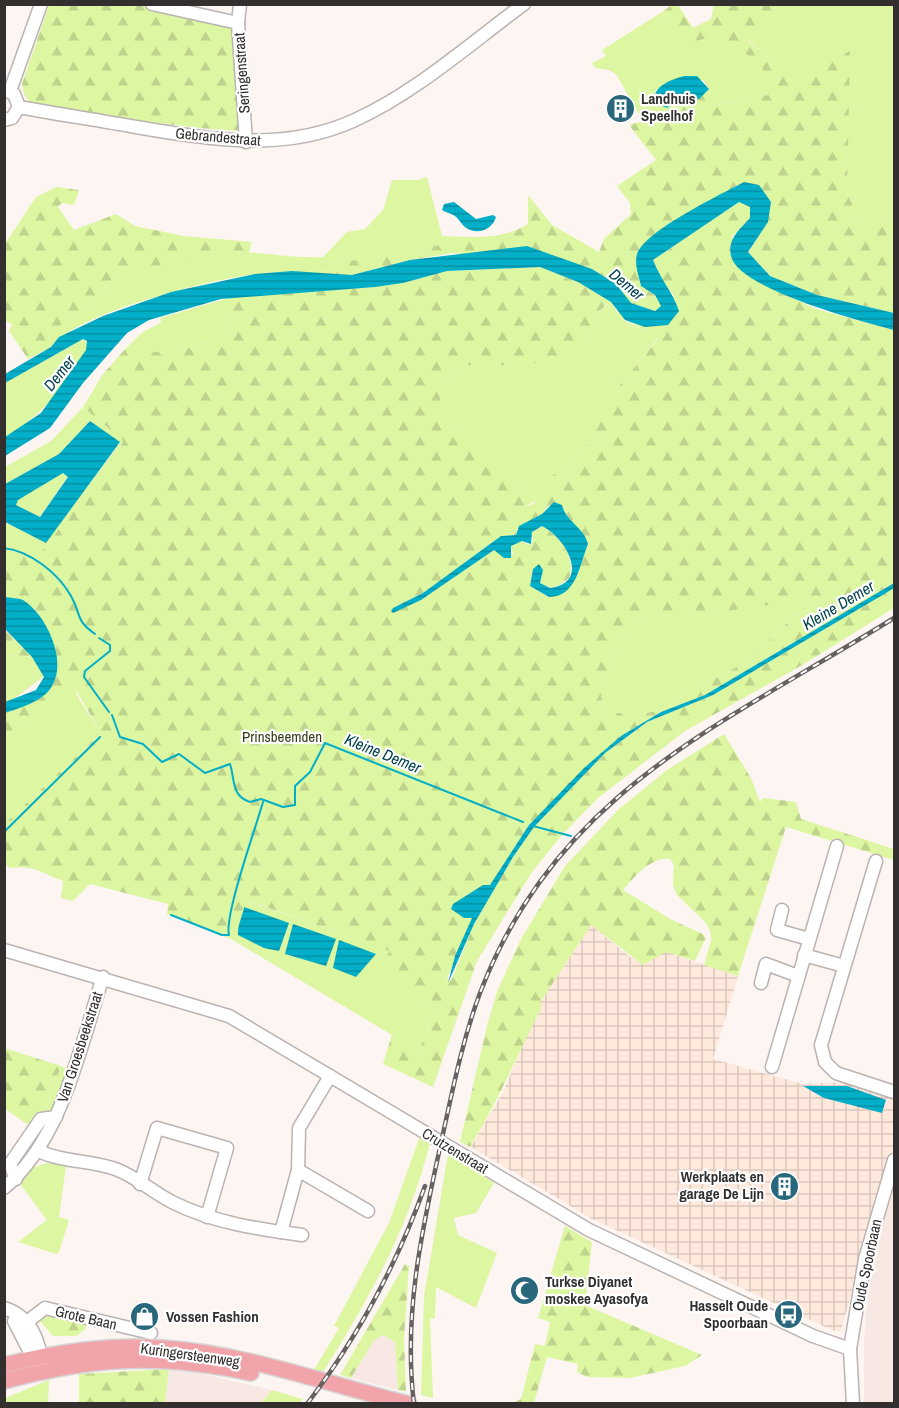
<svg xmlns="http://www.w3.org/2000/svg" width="899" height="1408" font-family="'Archivo Narrow',sans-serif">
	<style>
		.built { fill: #f8e8e3 }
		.industrial { fill: url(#industrial-grid) }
		.grass { fill: #ddf6a1 }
		.forest { fill: url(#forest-firs); fill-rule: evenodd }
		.water { fill: url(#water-rules); fill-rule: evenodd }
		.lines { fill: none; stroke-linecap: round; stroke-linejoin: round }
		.stream { stroke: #03afc8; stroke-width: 2 }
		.minor-casing { stroke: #bab3b1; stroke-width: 15 }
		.major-casing { stroke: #d6d5d5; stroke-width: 18 }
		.minor { stroke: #fff; stroke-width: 12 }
		.major { stroke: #f1a5ab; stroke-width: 15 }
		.rail-casing { stroke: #666261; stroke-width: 4.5 }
		.rail { stroke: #fff; stroke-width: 2; stroke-dasharray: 7; stroke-linecap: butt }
		.labels { text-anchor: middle; stroke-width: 4.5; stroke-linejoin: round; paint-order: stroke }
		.street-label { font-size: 15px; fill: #322f2e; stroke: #fff }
		.poi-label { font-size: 15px; font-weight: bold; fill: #322f2e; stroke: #fff; text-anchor: start }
		.park-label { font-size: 15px; fill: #323c16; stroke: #fff }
		.water-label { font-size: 16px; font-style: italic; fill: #01424d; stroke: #fff }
	</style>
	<defs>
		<pattern id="industrial-grid" width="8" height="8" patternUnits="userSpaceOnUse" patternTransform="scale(1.5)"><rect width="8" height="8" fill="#ffe8dc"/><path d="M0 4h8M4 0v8" fill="none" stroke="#dbc7bd"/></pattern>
		<pattern id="forest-firs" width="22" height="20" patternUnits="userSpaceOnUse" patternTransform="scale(1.5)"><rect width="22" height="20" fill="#ddf6a1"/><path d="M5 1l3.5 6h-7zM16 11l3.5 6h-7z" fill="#bed38b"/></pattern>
		<pattern id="water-rules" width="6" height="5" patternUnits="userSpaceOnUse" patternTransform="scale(1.5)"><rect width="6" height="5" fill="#03afc8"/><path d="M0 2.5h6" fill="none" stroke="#058fa3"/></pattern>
	</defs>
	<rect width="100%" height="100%" fill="#fdf5f2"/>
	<g class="built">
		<polygon points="894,1184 894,1403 864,1404 864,1343 870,1263"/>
		<polygon points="383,1335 395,1342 398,1390 351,1378 374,1340"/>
		<polygon points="169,1369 190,1371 272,1390 261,1403 165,1404"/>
	</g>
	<polygon class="industrial" points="591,925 630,957 666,952 738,976 713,1059 803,1084 847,1082 894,1099 894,1150 878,1197 841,1331 834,1331 592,1219 471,1147 504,1090 541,1001"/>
	<g class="grass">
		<polygon points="777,5 894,5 894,212 862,226 847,193 849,52 796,81 746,38"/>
		<path d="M662,12L686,45C728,22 757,64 785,92L706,107L709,89L703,80L656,90L654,96L662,116L643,121L616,74L609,70L595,68L592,63L606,56L602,50Z"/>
		<path d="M427,177L442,236L440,245L358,260L325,263V275C302,272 279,271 256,274C212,279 76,313 51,347L45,334L89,308L122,267L143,273C165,260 210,251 236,252C266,252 294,259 323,257L347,232L365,229L383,210L392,180H417Z"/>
		<polygon points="235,296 224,337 169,354 127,347 143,332 161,323 160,318"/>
		<polygon points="609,304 625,321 659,337 588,425 597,431 599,438 580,451 564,479 526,507 521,485 501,477 442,415 439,388 465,365 525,365 590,341 595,314"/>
		<path d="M83,339L89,345C69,383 41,417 5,437V383Z"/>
		<polygon points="83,407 124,440 122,444 39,557 5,550 4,522 46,542 120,443 90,421 59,454 5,484 5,467 51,441"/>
		<polygon points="63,473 68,476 39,518 15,505 17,500"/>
		<polygon points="838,595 794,616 747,662 689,691 661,711 636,714 617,713 611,721 603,715 601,691 617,643 647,613 680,617"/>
		<polygon points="4,655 32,657 44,676 11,701 5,702"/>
		<polygon points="73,684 79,699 101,733 5,823 5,740"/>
		<polygon points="245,900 391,951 382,964 434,1011 419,1051 231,939"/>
		<polygon points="61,1066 68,1070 54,1111 34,1126 27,1124 36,1113 47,1107"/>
		<path d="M420,1136L430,1143C408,1230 370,1297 323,1372L314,1370L339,1328L334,1326L389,1223Z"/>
		<polygon points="448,1154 494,1183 476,1213 454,1218 458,1235 497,1253 476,1308 436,1287 435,1318 430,1319 433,1398 421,1395 424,1296"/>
		<polygon points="47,1163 66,1166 59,1217 69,1220 59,1252 56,1254 18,1242 47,1220 20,1184 34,1167"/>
		<polygon points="49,1316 57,1318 62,1332 77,1336 53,1336 39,1320"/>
		<polygon points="49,1380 48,1403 5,1403 5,1398"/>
		<polygon points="272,1390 303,1399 299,1403 261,1403"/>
	</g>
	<g class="forest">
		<path d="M49,5H137L234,26L241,130C231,135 47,108 29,101L24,94L22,84Z"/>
		<path d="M672,5H678L693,28L711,19L714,5H777L746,39L796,80L850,51L847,193L862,226L894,212V313L817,295L770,276L748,252L768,222L744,182L687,213L655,235L637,270L641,286L656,296L661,306L655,311L631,303L616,284L592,269L453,253L410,260L352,275H325V263L358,260L439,245L442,236C470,237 503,240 528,224V195L552,225L599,252L604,239L631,214L630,203L617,186L656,160L629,125L662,116L655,103C674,102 692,98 709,89L707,107L784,92C756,64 728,21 686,46L662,12Z"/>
		<path d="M56,187L79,190L74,205L62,203L58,207L74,230L116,214L135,226L184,236L252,242L249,253C219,250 169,258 143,273L122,267L89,308L46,334L51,347L28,359L9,331L12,325L5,320V244L36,197Z"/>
		<path d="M739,202L750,207V218L732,237L751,278L816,309L894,330V583L705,695L661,712L621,736L541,813L529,825L490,886L465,896L464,918L473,917L447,979L451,981L474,924L513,857L534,827L605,753L647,722L713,695L894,588V608L804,664L685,731L598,798L562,835L532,872L477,961L433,1087L383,1064L392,1034L419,1051L434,1011L381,964L390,951L246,900L231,939L167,914L168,904L90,884L73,901L61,898L63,881C41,873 34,865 10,868L5,864V823L101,733L73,685L5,740V713L41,698L52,685L5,608V550L39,556L122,444L123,440L83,407L103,374L127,347L169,354L224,337L235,296L364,288L403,283L447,271L540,267L578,282L611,302L617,312L645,327L674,296L660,277L653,260ZM608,304L615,314L659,338L587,425L597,431L599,438L580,451L564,479L554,474L533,504L526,507L521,485L501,476L442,415L439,388L465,365H525L568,357L590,341L595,314ZM549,505H562C566,521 581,528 588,544L579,562L578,575L549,597L530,586L533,569L543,570L540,583C551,591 560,586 569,578C577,558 559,535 542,526L532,532L533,541L529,545L522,541L511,546L513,555L494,550L421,600L393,608L423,593L501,536L516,535L517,529L542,514ZM836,596L794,616L747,662L689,691L661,711L636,714L617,713L611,721L603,715L601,691L617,643L647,613L680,617Z"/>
		<polygon points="4,629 32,657 5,655"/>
		<path d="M724,734L751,778L760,802L763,798L796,802L801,819L894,849V860L786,827L738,976L704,965L711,940L710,931L705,922L677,895L673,885L674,865L670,859C652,856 634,877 623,890L672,920L703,934L706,938L695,961L666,952L643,965L591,925L541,1001V1009C517,1055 498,1102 470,1147L460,1142L487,1026L498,989L521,939L565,866L618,810L667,770Z"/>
		<polygon points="4,1048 61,1066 47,1107 36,1113 27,1124 5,1109"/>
		<polygon points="565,1226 592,1242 585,1305 702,1355 685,1366 630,1378 587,1377 577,1372 578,1364 547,1357 534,1403 513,1403 521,1399 535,1344 545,1346 550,1322 538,1318"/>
		<polygon points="405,1264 409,1266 404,1340 406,1391 398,1390 395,1342 383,1335 374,1340 351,1378 340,1375"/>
		<path d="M57,1318L87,1321L85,1329L77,1336C69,1333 62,1334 55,1331Z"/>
		<polygon points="169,1369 165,1403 79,1403 79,1374"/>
	</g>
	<g class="water">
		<path d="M684,76H697L709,89L699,99L685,96L667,108L655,103C651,86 671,80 684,76Z"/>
		<path d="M744,182L759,185L771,202L768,222L748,252L770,276L817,295L894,313V330C863,322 738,289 731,256C727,239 740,229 750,218V207L739,202L653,260C660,279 673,292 679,311L668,325L645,327L625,320L611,302L578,282L540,267L447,271L403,283L375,287L221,299L149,320L127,333L83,383L50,428L5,456V437L41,413L86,350L87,341L83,339L5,383V374L51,347L59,337L103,316L171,292L255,274L292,271L352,275L410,260L527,246L592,269L616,284L631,303L655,311L661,306L655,295L641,286C639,276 634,265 637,254C646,230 720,195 744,182Z"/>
		<path d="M454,202L476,219L493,215L496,217C492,230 477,236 465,227C461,224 459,219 455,216C451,213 446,213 442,210L444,204Z"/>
		<path d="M90,421L120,442L46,543L5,522V484L59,454ZM63,473L68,477L40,517L16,505L18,500Z"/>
		<path d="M554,502L562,505C566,522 584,527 588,544C580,563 577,597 549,597L530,586L533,569L539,564L543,570L540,583L550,588C592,582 565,537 542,526L532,532L531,544L522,541L511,546V558H504L494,550L421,600L393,613L391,611L393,608L423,593L501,536L516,535L519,526L542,514Z"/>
		<polygon points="894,583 894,588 886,593 713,695 647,722 605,753 534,827 513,857 474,924 448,983 455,956 472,918 464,918 451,909 453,904 483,885 490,885 529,825 584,768 621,736 661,712 705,695"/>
		<path d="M5,597C10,598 18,598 23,600C46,614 68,661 52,686C44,701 20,708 5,713V702L36,690L44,677L32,657L5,629Z"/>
		<path d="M244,907L289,923L279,951L264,948L238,935C237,926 243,915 244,907Z"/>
		<polygon points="293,924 336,939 326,966 285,954"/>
		<polygon points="339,940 376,954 356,977 333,968"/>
		<polygon points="803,1086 847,1086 886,1100 882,1113 824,1098"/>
	</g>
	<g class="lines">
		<g class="stream">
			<path d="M4,548C30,551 58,573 71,596C82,615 74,619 95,634"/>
			<polyline points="99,638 110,645 110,651 85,671 84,677 109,712"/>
			<path d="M112,715L120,737L143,744L162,762L179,754L205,773L230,764C235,779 231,796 250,802L261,799L283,807L295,805V786L310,772L325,743L523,822"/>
			<polyline points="533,826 571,836"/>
			<polyline points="4,832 100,737"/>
			<path d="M171,915L222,935H229C224,916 256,827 263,802"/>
		</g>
		<defs>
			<g id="minor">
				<polyline points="152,4 238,23"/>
				<polyline points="240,4 238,23 246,142"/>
				<polyline points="4,90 14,94 19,107 12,118 4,120"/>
				<polyline points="10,91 41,4"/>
				<path d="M19,107C57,114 97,120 136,127C209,139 284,153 355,120C415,93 471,43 524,4"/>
				<polyline points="876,861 821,1045 825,1062 836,1073 894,1092"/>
				<polyline points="782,910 777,930 809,939"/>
				<polyline points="4,950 229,1016 589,1230 813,1336 850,1349"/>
				<polyline points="804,955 844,966"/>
				<polyline points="761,983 766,964 798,976"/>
				<polyline points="772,1067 837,846"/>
				<path d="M39,1151C64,1163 93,1160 118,1170C138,1178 155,1194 174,1203C215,1223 258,1229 302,1235"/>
				<polyline points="298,1170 368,1211"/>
				<polyline points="16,1179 10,1164 41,1119 56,1117"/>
				<polyline points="140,1184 157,1128 227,1148 207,1217"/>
				<path d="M4,1188C62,1140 80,1047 103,977"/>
				<polyline points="281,1232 298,1170 299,1128 330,1076"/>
				<path d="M4,1308C30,1316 41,1341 41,1366"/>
				<polyline points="14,1321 36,1364"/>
				<polyline points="19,1328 45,1308 151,1333"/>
				<polyline points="853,1404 850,1349 865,1259 894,1160"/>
			</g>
			<g id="major">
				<path d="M4,1365C58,1352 108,1344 163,1348C244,1353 330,1385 409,1404"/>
				<path d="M4,1381C94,1357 160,1353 251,1373"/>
			</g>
		</defs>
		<use href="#minor" class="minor-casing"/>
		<use href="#major" class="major-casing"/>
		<use href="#minor" class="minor"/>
		<use href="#major" class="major"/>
		<defs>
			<g id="rail">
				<path d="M307,1404C358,1337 397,1264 425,1186"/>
				<path d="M414,1404C403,1314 422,1230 441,1143C452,1093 462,1041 480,993C558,790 724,724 894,618"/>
			</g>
		</defs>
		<use href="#rail" class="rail-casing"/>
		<use href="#rail" class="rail"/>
	</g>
	<defs>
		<symbol id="building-disc" viewBox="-11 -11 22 22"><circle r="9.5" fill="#28677c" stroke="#fff"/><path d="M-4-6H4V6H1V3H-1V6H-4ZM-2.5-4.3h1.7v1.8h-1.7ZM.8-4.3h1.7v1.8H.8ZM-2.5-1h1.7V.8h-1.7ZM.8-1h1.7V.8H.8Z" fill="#fff"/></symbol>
		<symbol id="mosque-disc" viewBox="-11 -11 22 22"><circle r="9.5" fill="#28677c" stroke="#fff"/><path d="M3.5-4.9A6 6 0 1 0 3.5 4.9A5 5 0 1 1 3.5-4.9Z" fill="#fff"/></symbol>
		<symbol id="bus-disc" viewBox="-11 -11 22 22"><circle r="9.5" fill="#28677c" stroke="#fff"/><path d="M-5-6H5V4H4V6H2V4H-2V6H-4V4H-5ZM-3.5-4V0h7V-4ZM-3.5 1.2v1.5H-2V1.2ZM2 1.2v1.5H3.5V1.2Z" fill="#fff"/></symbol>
		<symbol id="shop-disc" viewBox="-11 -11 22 22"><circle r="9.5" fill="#28677c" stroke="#fff"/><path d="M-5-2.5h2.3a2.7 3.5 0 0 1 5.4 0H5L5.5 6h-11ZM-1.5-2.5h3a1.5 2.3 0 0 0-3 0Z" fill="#fff"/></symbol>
	</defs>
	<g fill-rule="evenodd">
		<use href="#building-disc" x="604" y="92" width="33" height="33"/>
		<use href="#building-disc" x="768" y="1170" width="33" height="33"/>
		<use href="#mosque-disc" x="508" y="1274" width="33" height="33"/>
		<use href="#bus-disc" x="772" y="1298" width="33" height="33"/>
		<use href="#shop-disc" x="128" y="1300" width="33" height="33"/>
	</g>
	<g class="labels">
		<g class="street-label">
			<text transform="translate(242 73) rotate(-94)" y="5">Seringenstraat</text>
			<text transform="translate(218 137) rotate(5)" y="5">Gebrandestraat</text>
			<text transform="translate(80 1047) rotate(-72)" y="5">Van Groesbeekstraat</text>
			<text transform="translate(455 1151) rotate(31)" y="5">Crutzenstraat</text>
			<text transform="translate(867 1265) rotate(-78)" y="5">Oude Spoorbaan</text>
			<text transform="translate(86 1318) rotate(13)" y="5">Grote Baan</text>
			<text transform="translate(190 1355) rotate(8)" y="5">Kuringersteenweg</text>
		</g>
		<g class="poi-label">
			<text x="641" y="104">Landhuis<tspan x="641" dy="17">Speelhof</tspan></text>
			<text x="764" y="1182" text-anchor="end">Werkplaats en<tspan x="764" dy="17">garage De Lijn</tspan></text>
			<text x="545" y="1287">Turkse Diyanet<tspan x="545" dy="17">moskee Ayasofya</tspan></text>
			<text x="768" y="1311" text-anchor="end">Hasselt Oude<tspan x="768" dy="17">Spoorbaan</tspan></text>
			<text x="166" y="1322">Vossen Fashion</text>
		</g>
		<g class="park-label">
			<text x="282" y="742">Prinsbeemden</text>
		</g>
		<g class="water-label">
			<text transform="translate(627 284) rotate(40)" y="6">Demer</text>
			<text transform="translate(59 373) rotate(-52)" y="6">Demer</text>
			<text transform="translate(838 605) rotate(-31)" y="6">Kleine Demer</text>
			<text transform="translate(383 753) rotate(22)" y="6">Kleine Demer</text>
		</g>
	</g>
	<rect width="899" height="1408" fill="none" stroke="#322f2e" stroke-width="12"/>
</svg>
